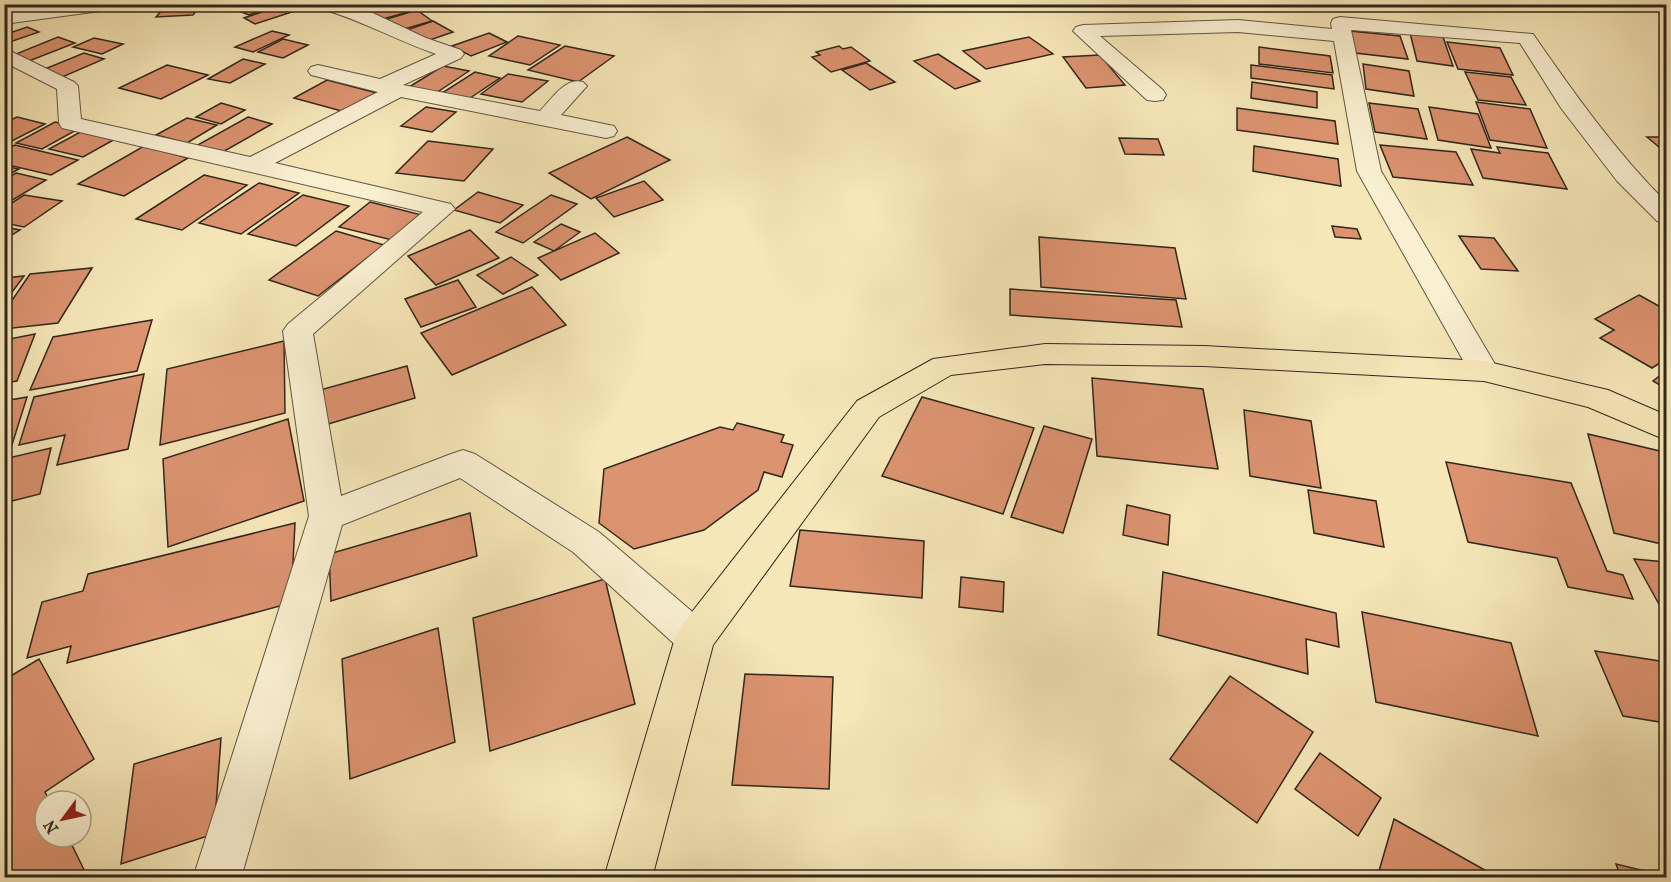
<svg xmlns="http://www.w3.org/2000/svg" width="1671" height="882" font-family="'IM FELL French Canon',serif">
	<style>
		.building { fill: #dc9370; stroke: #30271d; stroke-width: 1.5 }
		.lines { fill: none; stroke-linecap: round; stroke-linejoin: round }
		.minor-casing { stroke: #625744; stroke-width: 2 }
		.major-casing { stroke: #30271d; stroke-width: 2 }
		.minor { fill: #f9efd1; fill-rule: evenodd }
		.major { fill: #f6e7b8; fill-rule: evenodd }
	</style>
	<rect width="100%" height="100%" fill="#f6e7b8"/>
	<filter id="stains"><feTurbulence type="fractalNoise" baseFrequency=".00333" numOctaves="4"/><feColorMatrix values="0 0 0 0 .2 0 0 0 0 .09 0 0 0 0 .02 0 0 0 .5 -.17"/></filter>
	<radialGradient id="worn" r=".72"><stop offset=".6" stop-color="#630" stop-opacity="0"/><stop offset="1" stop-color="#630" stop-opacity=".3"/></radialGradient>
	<g class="building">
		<polygon points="41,4 41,10 9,16 11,5"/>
		<polygon points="250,4 255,4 266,9 249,15 236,10"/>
		<polygon points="285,4 293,4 301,9 255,24 244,18"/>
		<polygon points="376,4 409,4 416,10 379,20 364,8"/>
		<polygon points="200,6 193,15 156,17 164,8"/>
		<polygon points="417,10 432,21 401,30 387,19"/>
		<polygon points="433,21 453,32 427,41 407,30"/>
		<polygon points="27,27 39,32 4,44 4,35"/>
		<polygon points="272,31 289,35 253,52 235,47"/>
		<polygon points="1350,31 1400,36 1408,59 1355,53"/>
		<polygon points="489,33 507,42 471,56 452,46"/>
		<polygon points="1410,33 1443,37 1453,66 1417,61"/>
		<polygon points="518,36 560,45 530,65 489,56"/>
		<polygon points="58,37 75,43 29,61 11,56"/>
		<polygon points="1029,37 1053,54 986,69 963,51"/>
		<polygon points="94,38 123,44 102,54 73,47"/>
		<polygon points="283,39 308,45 283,58 258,52"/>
		<polygon points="1447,42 1500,48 1513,75 1458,69"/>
		<polygon points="565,46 614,56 578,82 528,70"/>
		<polygon points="839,46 843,49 851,47 870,61 831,72 812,57 820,55 816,52"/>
		<polygon points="1259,47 1330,56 1333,73 1259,64"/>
		<polygon points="84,53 104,59 60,78 40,71"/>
		<polygon points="938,54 980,81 955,89 914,61"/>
		<polygon points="1100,55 1125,85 1086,88 1063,57"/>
		<polygon points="243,59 265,64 230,83 208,79"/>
		<polygon points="866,63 895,82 870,90 842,70"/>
		<polygon points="1363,64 1409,71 1414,96 1366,89"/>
		<polygon points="167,65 208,75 161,99 119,88"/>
		<polygon points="1251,65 1332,75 1334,89 1251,78"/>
		<polygon points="443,66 469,71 436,93 409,87"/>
		<polygon points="475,72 500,78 467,100 442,93"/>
		<polygon points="1465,72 1511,77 1526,105 1478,100"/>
		<polygon points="508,74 548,81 522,102 481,94"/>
		<polygon points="327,80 377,93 345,112 294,98"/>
		<polygon points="1252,82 1317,92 1317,108 1251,98"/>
		<polygon points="1476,102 1530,109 1547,148 1490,140"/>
		<polygon points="221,103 245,110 221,124 196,117"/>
		<polygon points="1369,103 1418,109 1427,139 1375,132"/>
		<polygon points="426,107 456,112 432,132 401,126"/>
		<polygon points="1429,107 1478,114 1491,148 1438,140"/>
		<polygon points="1237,108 1335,121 1338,144 1237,130"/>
		<polygon points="17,117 45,124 4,145 4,123"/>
		<polygon points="248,117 272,124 221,153 196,146"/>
		<polygon points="187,118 217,125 187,143 156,135"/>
		<polygon points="55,122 80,128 42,149 16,143"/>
		<polygon points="84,130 117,138 83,157 49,149"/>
		<polygon points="627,137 670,160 591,199 549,173"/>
		<polygon points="1647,137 1666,137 1666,153"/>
		<polygon points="1119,138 1158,139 1164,155 1125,154"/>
		<polygon points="428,141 493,149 464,181 396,173"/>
		<polygon points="15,145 78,160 51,175 4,164 4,150"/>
		<polygon points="1380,145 1456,152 1473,185 1393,177"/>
		<polygon points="144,146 188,158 124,196 78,184"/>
		<polygon points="1254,146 1338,159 1341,186 1253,171"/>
		<polygon points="1497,147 1548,153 1567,189 1483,178 1471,149 1500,153"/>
		<polygon points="4,166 19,169 4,177"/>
		<polygon points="16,173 46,180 4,205 4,180"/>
		<polygon points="204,175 247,185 182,230 136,219"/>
		<polygon points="644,181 663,200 614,217 596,198"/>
		<polygon points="259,183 299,193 241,234 199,223"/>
		<polygon points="478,192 523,205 500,223 454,210"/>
		<polygon points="24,195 62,201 24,227 4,223 4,208"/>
		<polygon points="303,195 349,206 296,246 248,234"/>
		<polygon points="551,195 577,204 523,243 496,232"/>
		<polygon points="370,202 422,215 392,240 339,227"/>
		<polygon points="561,224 580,232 554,251 534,242"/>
		<polygon points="1332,226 1357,229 1361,239 1335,237"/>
		<polygon points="4,227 20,230 4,240"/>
		<polygon points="470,230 499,258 436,285 408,256"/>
		<polygon points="336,231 384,245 318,296 269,280"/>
		<polygon points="595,233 619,253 561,280 538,258"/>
		<polygon points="1459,236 1494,238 1518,271 1481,269"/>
		<polygon points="1039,237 1175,248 1186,299 1041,287"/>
		<polygon points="511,257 538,275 503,294 477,275"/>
		<polygon points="92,268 58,323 4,329 4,312 30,274"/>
		<polygon points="24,276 4,303 4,278"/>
		<polygon points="458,280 476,307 421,327 405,299"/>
		<polygon points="532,287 566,325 452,375 421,333"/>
		<polygon points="1010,289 1176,300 1182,327 1010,315"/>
		<polygon points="1639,295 1666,310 1666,359 1652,368 1600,338 1614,330 1595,319"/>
		<polygon points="152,320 137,371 30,390 53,337"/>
		<polygon points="35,334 17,381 4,383 4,340"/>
		<polygon points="284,341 285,413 160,445 167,369"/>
		<polygon points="407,366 415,398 325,425 320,390"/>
		<polygon points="1666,371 1666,389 1653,381"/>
		<polygon points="144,374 128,449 57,465 65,435 19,445 34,397"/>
		<polygon points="1092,378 1203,389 1218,469 1097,456"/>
		<polygon points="27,397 11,448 4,450 4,401"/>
		<polygon points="922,397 1034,428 1003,514 882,476"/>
		<polygon points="1244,410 1311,421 1321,488 1250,476"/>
		<polygon points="288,419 304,501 168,547 163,459"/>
		<polygon points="737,423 784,435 781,442 793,445 782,477 764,472 758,490 704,530 634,549 599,523 604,469 720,427 733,430"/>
		<polygon points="1044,426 1092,439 1063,533 1011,517"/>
		<polygon points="1588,434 1664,452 1666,458 1666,545 1614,533"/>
		<polygon points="51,448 40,494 4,503 4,459"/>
		<polygon points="1446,462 1571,483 1607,571 1623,575 1633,599 1568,587 1557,558 1468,542"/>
		<polygon points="1308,490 1376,501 1384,547 1314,533"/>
		<polygon points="1127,505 1170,515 1168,545 1123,535"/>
		<polygon points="470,513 477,556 331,601 329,554"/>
		<polygon points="295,523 291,603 67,663 71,646 27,658 42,602 83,591 88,574"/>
		<polygon points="800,530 924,541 922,598 790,586"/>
		<polygon points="1634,559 1666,562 1666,617"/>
		<polygon points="1163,572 1336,613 1339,647 1306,639 1308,674 1158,635"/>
		<polygon points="961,577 1004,582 1003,612 959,607"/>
		<polygon points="605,579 635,704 490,751 473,618"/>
		<polygon points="1362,612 1511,643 1538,736 1376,702"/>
		<polygon points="438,628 455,742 350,779 342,659"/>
		<polygon points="1595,651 1666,662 1666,723 1623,716"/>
		<polygon points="39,659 94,759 45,792 50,801 45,801 45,837 68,837 88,878 4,878 4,680"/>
		<polygon points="745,674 833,677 829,789 732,785"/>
		<polygon points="1230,676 1313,732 1257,823 1170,759"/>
		<polygon points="221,738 214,834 121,864 134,764"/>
		<polygon points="1320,753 1381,798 1358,836 1295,789"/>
		<polygon points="1394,819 1499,878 1377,878"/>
		<polygon points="1616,864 1666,876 1666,878 1621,878"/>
	</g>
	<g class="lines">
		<defs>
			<g id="minor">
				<polygon points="67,4 124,4 115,9 4,24 4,12"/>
				<path d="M315,4H348L362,8L426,38L461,50L464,54L461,58L403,85L540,111C552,99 565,77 583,82L587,86L561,115L614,126L617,131L614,136L606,138L401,97L275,163L451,204L455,209L313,334L341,496L451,454L463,450L475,454L599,532L709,626L715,638L709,650L695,655L681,650L573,552L460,478L342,525L241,878H193L309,516L283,331L288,324L423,212L62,128L59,123L57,89L4,62V48L74,82L78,86L81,119L250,157L378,92L311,75L308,71L311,67L318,65L380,79L436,54C395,40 360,19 318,8Z"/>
				<path d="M1340,17L1533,34C1574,93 1615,151 1666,202V224L1657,221L1617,181L1561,108L1520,43L1351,30L1381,171L1499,371L1495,378L1484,381L1473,378L1357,171L1334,41L1238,32L1100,36L1163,90L1166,95L1163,100L1155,101L1147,100L1073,31L1076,27L1083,25L1238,20L1332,29L1331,23L1333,19Z"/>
			</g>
			<polygon id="major" points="1045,344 1204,346 1484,361 1608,390 1666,415 1666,440 1588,407 1484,381 1204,366 1045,364 951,375 879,417 713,645 652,878 604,878 675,638 681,626 857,401 933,359"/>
		</defs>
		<use href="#minor" class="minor-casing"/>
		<use href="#major" class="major-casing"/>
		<use href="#minor" class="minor"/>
		<use href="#major" class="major"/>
	</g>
	<rect width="1671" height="882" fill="none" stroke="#f6e7b8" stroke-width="24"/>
	<rect x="6" y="6" width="1659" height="870" fill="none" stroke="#30271d" stroke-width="3"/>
	<rect x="12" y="12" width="1647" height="858" fill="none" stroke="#30271d" stroke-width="1.5"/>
	<g transform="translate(63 819) rotate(237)"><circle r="28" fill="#f9efd1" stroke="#a99f89" stroke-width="1.5"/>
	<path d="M0-4.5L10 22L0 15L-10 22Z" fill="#8f2418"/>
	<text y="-9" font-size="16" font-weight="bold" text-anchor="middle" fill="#30271d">N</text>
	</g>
	<rect width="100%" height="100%" filter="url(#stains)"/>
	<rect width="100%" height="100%" fill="url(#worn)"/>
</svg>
